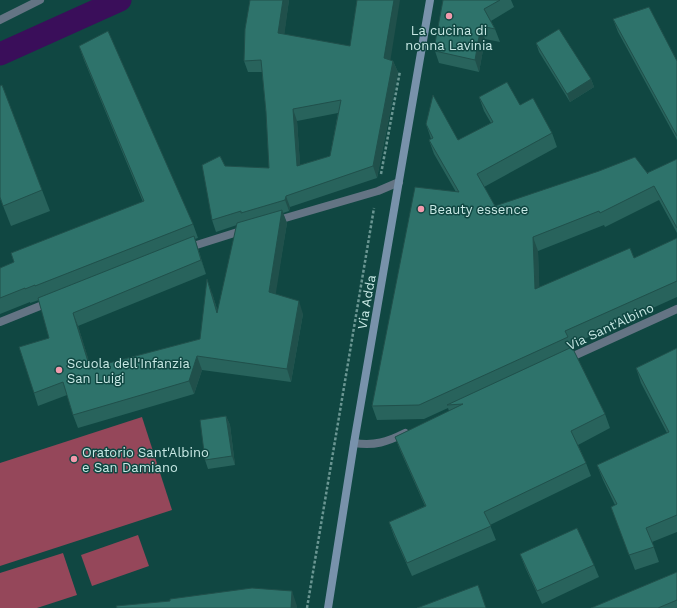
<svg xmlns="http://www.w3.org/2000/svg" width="677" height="608" font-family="'Work Sans',sans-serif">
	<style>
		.green { fill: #95475a }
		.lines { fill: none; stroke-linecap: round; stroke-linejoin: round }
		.canal { stroke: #3a0e5a; stroke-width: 23 }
		.path { stroke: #6a9692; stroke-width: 2.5; stroke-dasharray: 3 2; stroke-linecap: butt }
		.minor { stroke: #647484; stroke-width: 8 }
		.secondary { stroke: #7892ab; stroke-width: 8 }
		.wall { fill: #28635c; fill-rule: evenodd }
		.shaded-wall { fill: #20504b }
		.building { fill: #2e736b; stroke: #20504b; fill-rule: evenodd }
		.poi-dot { fill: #f29aad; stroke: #104742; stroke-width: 1.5 }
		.labels { text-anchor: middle; stroke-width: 3; stroke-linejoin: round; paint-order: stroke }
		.poi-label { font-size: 13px; fill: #c8e9e5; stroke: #104742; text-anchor: start }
		.street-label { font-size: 13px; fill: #c8e9e5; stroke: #104742 }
	</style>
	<rect width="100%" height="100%" fill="#104742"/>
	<g class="green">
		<polygon points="142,417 172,510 0,566 0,463"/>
		<polygon points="138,535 149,566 92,586 81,555"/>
		<polygon points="63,553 77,595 37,608 0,608 0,573"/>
	</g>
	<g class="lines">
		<polyline class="canal" points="0,54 120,0"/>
		<g class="path">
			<polyline points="381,174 400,71"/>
			<polyline points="307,608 374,208"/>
		</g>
		<g class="minor">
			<polyline points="0,20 40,0"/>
			<polyline points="275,221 378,191 399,182"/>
			<polyline points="187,248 244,230"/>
			<polyline points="0,322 50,302"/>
			<polyline points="567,359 677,309"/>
			<path d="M354,443C375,446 387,442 405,433"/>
		</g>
		<polyline class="secondary" points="328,608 354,443 430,0"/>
	</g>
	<g class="wall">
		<path d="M250,0H289L284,34L393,61L398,72L377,178L290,207L289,211L283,213L287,223L275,294L303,314L291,382L202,370L194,394L78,428L73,415L67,395L38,406L34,393L49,338L39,300L30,303V302L0,314V268L14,262L11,253L143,202L84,60L79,46L193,224L198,238L195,239L206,274L78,326L91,368L200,339L212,293L218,312L237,225L216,232L212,220L225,166L269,168L266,112L262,72H248L244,61ZM338,113L330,156L300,165L297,121Z"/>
		<polygon points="443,0 511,0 514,7 491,21 495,29 500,42 485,39 479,72 439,63 435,51"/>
		<polygon points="613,19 677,61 677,140 618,32"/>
		<polygon points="536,43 591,79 594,87 570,102 539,52"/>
		<polygon points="0,86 42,190 50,211 11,226 0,198"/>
		<polygon points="479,97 520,105 552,133 557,147 484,187 495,206 647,174 677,159 677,233 659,200 605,227 604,225 538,251 539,287 634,258 677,238 677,297 571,345 605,414 610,428 578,445 586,463 591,476 490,525 496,540 412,576 394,536 389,522 425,506 400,450 395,437 449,411 448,408 424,419 377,420 372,406 456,192 434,154 429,140 431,139 426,124 458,140 491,123 484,111"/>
		<polygon points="677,348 677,532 652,542 659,562 635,570 611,507 615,505 603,480 597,465 667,433 641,383 636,368"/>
		<polygon points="226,416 230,425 235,465 208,469 205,460"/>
		<polygon points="520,554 594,565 599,577 542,604 525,567"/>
		<polygon points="677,572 677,608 591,608"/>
	</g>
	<g class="shaded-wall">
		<polygon points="283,0 289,0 283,45 278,33"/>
		<polygon points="394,0 400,0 389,69 384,58"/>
		<polygon points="481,26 485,39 479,72 475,60"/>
		<polygon points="393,61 398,72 377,178 373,166"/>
		<polygon points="591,79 594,87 570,102 567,94"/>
		<polygon points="293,109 297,121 301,177 297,166"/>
		<polygon points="286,196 290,207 289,211 285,200"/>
		<polygon points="282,210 287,223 274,305 269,292"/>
		<polygon points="194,236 198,249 206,274 201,260"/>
		<polygon points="533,237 538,251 540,303 535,289"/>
		<polygon points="207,279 212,293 222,326 217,313"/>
		<polygon points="299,301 303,314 291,382 287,369"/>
		<polygon points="73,313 78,326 95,381 90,368"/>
		<polygon points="197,356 202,370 194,394 189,381"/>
		<polygon points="226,416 230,425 235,465 232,456"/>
		<polygon points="292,591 297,606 297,608 291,608"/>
	</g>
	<g class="building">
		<path d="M250,0H283L278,33L350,46L357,0H394L384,58L393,61L373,166L286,196L285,200L241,213V211L212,220L202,165L220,156L225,166L269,168L266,112L261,60L244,61L245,29ZM341,100L330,156L297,166L293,109Z"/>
		<polygon points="443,0 500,0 484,9 495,29 481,26 475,60 435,51 435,43"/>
		<polygon points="649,7 677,61 677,136 613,19"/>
		<polygon points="559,29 591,79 567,94 536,43"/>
		<polygon points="108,31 193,224 35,286 35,285 25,289 25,288 0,298 0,268 14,262 11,253 144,201 79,46"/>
		<polygon points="507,82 520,105 533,98 552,133 477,174 495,206 599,171 635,157 648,174 647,173 677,159 677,228 654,186 600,213 599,211 533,237 535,289 630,248 634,258 677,238 677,281 565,331 568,337 419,405 372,406 415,187 459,192 429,140 433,138 426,124 433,95 458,140 493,122 479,97"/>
		<polygon points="2,85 42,190 3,206 0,197 0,86"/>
		<polygon points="282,210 269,292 299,301 287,369 197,356 189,381 73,415 63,382 34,393 19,347 49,338 38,298 194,236 201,260 73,313 90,368 200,339 207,279 217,313 237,223"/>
		<polygon points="572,347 605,414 571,431 586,463 484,512 491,526 407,563 389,522 426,506 395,437 463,404 447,405"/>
		<polygon points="677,348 677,515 646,528 654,547 629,555 611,507 617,504 597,465 669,432 636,368"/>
		<polygon points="226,416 232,456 205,460 200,420"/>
		<polygon points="577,528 594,565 537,591 520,554"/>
		<polygon points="677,572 677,600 658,608 591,608"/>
		<polygon points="478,585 486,608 417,608"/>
		<polygon points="252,588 292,591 291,608 117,608 116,606 170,601 170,599"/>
	</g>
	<g class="poi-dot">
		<circle cx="449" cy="16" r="4"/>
		<circle cx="421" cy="209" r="4"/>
		<circle cx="59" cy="370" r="4"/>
		<circle cx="74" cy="459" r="4"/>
	</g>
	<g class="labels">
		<g class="poi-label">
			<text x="449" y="35" text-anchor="middle">La cucina di<tspan x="449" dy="15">nonna Lavinia</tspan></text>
			<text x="429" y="214">Beauty essence</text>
			<text x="67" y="368">Scuola dell'Infanzia<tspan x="67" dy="15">San Luigi</tspan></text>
			<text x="82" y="457">Oratorio Sant'Albino<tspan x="82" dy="15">e San Damiano</tspan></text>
		</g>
		<g class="street-label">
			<text transform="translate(366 302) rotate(-80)" y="5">Via Adda</text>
			<text transform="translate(610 326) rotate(-25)" y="5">Via Sant'Albino</text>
		</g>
	</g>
</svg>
